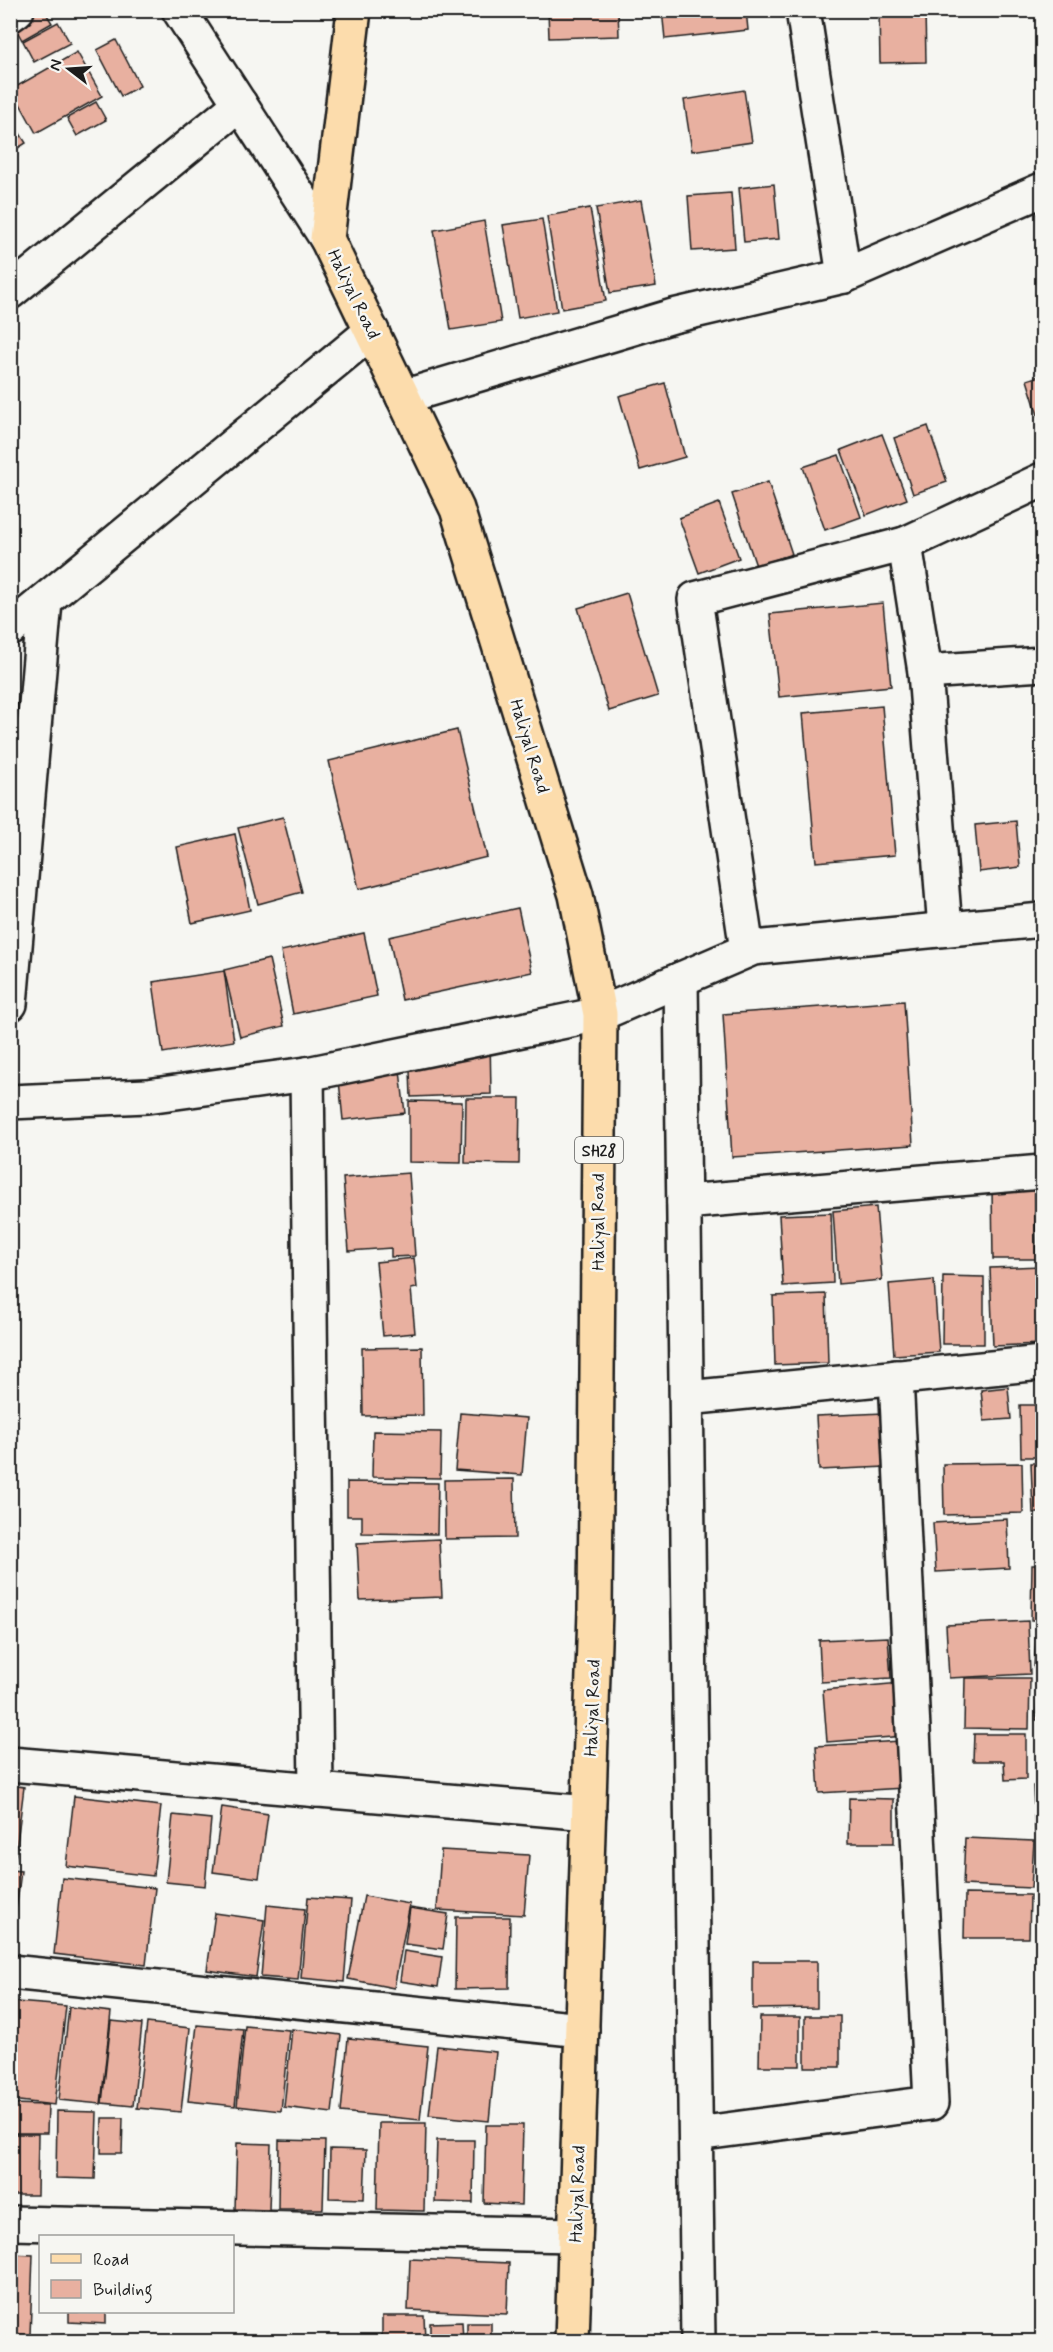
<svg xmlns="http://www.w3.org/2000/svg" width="1053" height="2352" font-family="Mynerve,sans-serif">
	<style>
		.building { fill: #e8b0a0; stroke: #1c1c1c; stroke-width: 1.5 }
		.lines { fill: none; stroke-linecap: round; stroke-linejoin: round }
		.minor-casing { stroke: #1c1c1c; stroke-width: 38 }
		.tertiary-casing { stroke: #1c1c1c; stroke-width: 38 }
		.primary-casing { stroke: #1c1c1c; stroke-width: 38 }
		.minor { stroke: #f6f6f2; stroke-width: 33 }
		.tertiary { stroke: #f6f6f2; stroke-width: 33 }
		.primary { stroke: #fcdcac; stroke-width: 33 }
		.labels { text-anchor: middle; stroke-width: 5; stroke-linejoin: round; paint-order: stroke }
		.shield { fill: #f6f6f2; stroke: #5d5d5c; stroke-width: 1.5 }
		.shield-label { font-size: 16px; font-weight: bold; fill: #1c1c1c }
		.street-label { font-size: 18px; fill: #1c1c1c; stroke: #f6f6f2 }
	</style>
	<rect width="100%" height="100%" fill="#f6f6f2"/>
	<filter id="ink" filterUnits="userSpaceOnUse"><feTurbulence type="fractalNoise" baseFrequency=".0167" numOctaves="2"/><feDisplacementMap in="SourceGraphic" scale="12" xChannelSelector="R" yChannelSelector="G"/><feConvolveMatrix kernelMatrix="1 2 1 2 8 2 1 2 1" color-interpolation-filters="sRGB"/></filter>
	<g filter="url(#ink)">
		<g class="building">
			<polygon points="28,10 44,10 52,23 22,40 11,20"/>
			<polygon points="548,10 618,10 619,36 549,38"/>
			<polygon points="662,10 746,10 748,30 665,39"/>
			<polygon points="879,10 925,10 926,62 880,63"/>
			<polygon points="58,22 70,43 34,62 23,41"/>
			<polygon points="116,40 140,86 121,96 97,50"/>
			<polygon points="77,52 102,96 36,133 12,89"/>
			<polygon points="744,90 752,142 692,151 684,100"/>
			<polygon points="96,102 106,120 77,136 67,118"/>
			<polygon points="10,118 26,143 10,153"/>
			<polygon points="774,184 779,239 744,242 739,188"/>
			<polygon points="731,193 735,248 692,251 688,196"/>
			<polygon points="641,200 656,286 610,293 596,208"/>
			<polygon points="590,208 606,301 562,309 547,216"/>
			<polygon points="542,219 557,311 518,318 503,225"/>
			<polygon points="484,221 501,322 451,330 434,230"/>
			<polygon points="1042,375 1042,428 1027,380"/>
			<polygon points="665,383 685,457 640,470 619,396"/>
			<polygon points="928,426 947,482 913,494 894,438"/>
			<polygon points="882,434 907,499 866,515 841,450"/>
			<polygon points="839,455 861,517 825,530 803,467"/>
			<polygon points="768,482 792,554 756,566 732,494"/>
			<polygon points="719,503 739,558 699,573 679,518"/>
			<polygon points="627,593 658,696 609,711 578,608"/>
			<polygon points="883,603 891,686 779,697 770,614"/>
			<polygon points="882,706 895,855 816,862 803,713"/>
			<polygon points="457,730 487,857 359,889 329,761"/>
			<polygon points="1042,810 1042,867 1041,867 1035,811"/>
			<polygon points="283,817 302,892 258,904 238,828"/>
			<polygon points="1016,821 1020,867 979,872 975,825"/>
			<polygon points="235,834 250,910 192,923 177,847"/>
			<polygon points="518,908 532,972 402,1000 389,937"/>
			<polygon points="364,933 377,996 293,1014 281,951"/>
			<polygon points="269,959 284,1026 240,1037 224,970"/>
			<polygon points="224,971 234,1041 163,1053 153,982"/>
			<polygon points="904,1001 913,1145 732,1157 723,1014"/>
			<polygon points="490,1038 491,1094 411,1097 409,1042"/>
			<polygon points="398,1054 405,1113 343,1120 337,1061"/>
			<polygon points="466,1098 520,1098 519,1164 465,1163"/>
			<polygon points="409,1101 462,1102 461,1163 409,1162"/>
			<polygon points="409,1173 415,1256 391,1257 391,1248 349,1251 343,1178"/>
			<polygon points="992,1189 1035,1189 1036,1259 993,1259"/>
			<polygon points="876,1207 882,1280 838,1284 833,1211"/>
			<polygon points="831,1213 833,1283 783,1286 779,1215"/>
			<polygon points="414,1258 417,1288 411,1289 415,1333 383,1336 376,1262"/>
			<polygon points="1041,1266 1042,1344 993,1346 990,1268"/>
			<polygon points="943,1276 984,1277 984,1344 942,1344"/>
			<polygon points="934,1280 939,1352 894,1355 889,1284"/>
			<polygon points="826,1294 828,1363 775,1365 773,1296"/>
			<polygon points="422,1347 423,1415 363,1416 362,1348"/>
			<polygon points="1008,1387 1011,1419 984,1421 981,1390"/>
			<polygon points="1020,1405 1042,1405 1042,1457 1021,1457"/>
			<polygon points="460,1413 527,1418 522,1475 455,1470"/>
			<polygon points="884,1413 886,1467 819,1470 816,1416"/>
			<polygon points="373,1431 441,1432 440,1478 372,1477"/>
			<polygon points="1022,1463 1023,1513 944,1515 943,1464"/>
			<polygon points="1031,1463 1042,1463 1042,1513 1033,1513"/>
			<polygon points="514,1479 515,1538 445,1539 444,1480"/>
			<polygon points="347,1482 438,1483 437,1534 362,1533 362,1516 347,1516"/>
			<polygon points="1007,1519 1009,1568 936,1572 933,1523"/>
			<polygon points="439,1539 442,1597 360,1600 357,1543"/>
			<polygon points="1032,1565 1042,1565 1042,1620 1031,1620"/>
			<polygon points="1028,1621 1030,1674 949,1678 946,1625"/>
			<polygon points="1037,1623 1042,1624 1042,1668 1034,1668"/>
			<polygon points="888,1637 891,1678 821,1682 819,1640"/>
			<polygon points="1038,1673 1042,1673 1042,1720 1036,1720"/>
			<polygon points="965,1678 1030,1678 1029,1729 964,1728"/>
			<polygon points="901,1683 905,1736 827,1742 823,1690"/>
			<polygon points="1041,1729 1042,1729 1042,1775 1039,1774"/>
			<polygon points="974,1734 1026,1734 1026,1779 1005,1780 1004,1761 973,1761"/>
			<polygon points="901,1741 904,1788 819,1793 816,1746"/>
			<polygon points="10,1785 24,1787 14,1867 10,1867"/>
			<polygon points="1033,1786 1042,1786 1042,1832 1035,1833"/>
			<polygon points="74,1796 161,1806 153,1876 66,1866"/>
			<polygon points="849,1798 894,1799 894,1843 848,1843"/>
			<polygon points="222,1807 268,1814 259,1878 213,1872"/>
			<polygon points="173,1815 211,1819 205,1886 166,1882"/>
			<polygon points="965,1838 1034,1841 1031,1888 963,1885"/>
			<polygon points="441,1850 529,1855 524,1915 437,1910"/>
			<polygon points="10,1870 21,1871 11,1950 10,1949"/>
			<polygon points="62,1878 155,1888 146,1965 54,1954"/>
			<polygon points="965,1894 1030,1895 1029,1938 964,1938"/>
			<polygon points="364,1896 410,1904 394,1988 348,1979"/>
			<polygon points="308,1897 351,1900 344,1982 301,1978"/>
			<polygon points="267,1905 305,1909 298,1980 261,1977"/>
			<polygon points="410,1908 448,1914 443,1949 405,1944"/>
			<polygon points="215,1913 264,1920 256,1977 207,1970"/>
			<polygon points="456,1917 510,1917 509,1988 455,1989"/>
			<polygon points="404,1951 442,1957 438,1987 400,1981"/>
			<polygon points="753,1961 817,1961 817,2008 753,2009"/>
			<polygon points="16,2002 66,2006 55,2105 10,2100 10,2062"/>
			<polygon points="69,2007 111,2012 101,2104 59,2100"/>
			<rect x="805" y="2016" width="35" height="51"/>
			<polygon points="760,2017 800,2017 800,2066 759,2066"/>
			<polygon points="111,2021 142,2024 133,2106 102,2103"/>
			<polygon points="147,2023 190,2028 181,2112 137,2108"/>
			<polygon points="197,2025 243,2029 235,2106 188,2101"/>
			<polygon points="245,2026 289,2030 281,2111 237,2106"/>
			<polygon points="292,2029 341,2035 332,2113 284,2107"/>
			<polygon points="348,2038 428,2046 420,2120 341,2112"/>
			<polygon points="437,2046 496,2052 489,2121 429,2115"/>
			<polygon points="10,2104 48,2105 47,2133 10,2133"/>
			<polygon points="57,2111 97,2112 95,2179 56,2178"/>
			<polygon points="102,2118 123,2118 122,2153 101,2153"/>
			<polygon points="379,2123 426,2123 424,2211 377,2210"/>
			<polygon points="486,2125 523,2125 521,2205 484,2203"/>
			<polygon points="10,2134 38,2134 37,2195 10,2195"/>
			<polygon points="279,2140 325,2141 323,2209 278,2209"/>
			<polygon points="437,2140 474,2140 473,2203 435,2202"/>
			<polygon points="237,2143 271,2144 269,2210 235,2209"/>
			<polygon points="330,2149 366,2150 364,2199 329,2198"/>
			<polygon points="10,2254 33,2255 30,2335 10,2334"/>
			<polygon points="410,2259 509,2263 507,2314 408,2310"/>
			<polygon points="69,2312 106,2312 106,2324 69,2322"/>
			<polygon points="382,2316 424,2316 425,2342 382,2342"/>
			<polygon points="462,2322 463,2342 430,2342 430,2323"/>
			<rect x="467" y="2323" width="24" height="19"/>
			<polygon points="10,2338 57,2340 57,2342 10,2342"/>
		</g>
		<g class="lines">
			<defs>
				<g id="minor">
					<polyline points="10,15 17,10"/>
					<polyline points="844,276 1042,190"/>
					<polyline points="10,292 240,104"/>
					<polyline points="403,397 673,316 844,276 803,10"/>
					<polyline points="905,544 925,672 945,929"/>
					<polyline points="10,629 372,331"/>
					<polyline points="925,672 1042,664"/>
					<polyline points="747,950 695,599 905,544 1042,480"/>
					<polyline points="681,979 698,2342"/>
					<polyline points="10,1004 45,601"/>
					<polyline points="307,1074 316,1790"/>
					<polyline points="684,1202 1042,1172"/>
					<polyline points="687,1398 1042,1363"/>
					<polyline points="10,1764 589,1813"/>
					<polyline points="10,1972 582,2030"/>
					<polyline points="696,2134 931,2103 896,1377"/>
					<polyline points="10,2223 575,2235"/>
				</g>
				<g id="tertiary">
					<polyline points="179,10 327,239"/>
					<polyline points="10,1102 147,1096 307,1074 600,1014 753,948 1042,920"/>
				</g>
				<polyline id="primary" points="354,10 327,239 457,509 576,895 600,1014 595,1610 572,2342"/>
			</defs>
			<use href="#minor" class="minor-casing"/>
			<use href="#tertiary" class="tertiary-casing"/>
			<use href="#primary" class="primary-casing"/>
			<use href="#minor" class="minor"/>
			<use href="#tertiary" class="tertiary"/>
			<use href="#primary" class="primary"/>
		</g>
	</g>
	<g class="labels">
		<rect class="shield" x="575" y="1137" width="48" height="26" rx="4.5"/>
		<g class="shield-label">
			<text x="599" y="1156">SH28</text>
		</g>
		<g class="street-label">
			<text transform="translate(354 294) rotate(64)" y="6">Haliyal Road</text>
			<text transform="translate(530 746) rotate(73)" y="6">Haliyal Road</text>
			<text transform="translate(598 1222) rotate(-90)" y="6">Haliyal Road</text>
			<text transform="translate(592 1708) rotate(-88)" y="6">Haliyal Road</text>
			<text transform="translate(577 2194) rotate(-88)" y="6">Haliyal Road</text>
		</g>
	</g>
	<rect width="1053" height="2352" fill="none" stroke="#f6f6f2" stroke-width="36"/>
	<rect x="18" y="18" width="1017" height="2316" fill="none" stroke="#1c1c1c" stroke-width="2" filter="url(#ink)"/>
	<rect x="39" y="2235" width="195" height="78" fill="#f6f6f2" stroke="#9f9f9c" stroke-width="1.5"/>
	<rect x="51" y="2254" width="30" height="9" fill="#fcdcac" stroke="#9f9f9c" stroke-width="1.5"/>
	<text x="93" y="2265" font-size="18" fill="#1c1c1c">Road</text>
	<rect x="51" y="2280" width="30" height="18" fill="#e8b0a0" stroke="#9f9f9c" stroke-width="1.5"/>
	<text x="93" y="2295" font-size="18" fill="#1c1c1c">Building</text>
	<g transform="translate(69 69) rotate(287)" stroke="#f6f6f2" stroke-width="4.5" paint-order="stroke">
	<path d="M0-4.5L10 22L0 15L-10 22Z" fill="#1c1c1c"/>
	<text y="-9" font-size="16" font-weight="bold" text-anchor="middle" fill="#1c1c1c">N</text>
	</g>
</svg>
